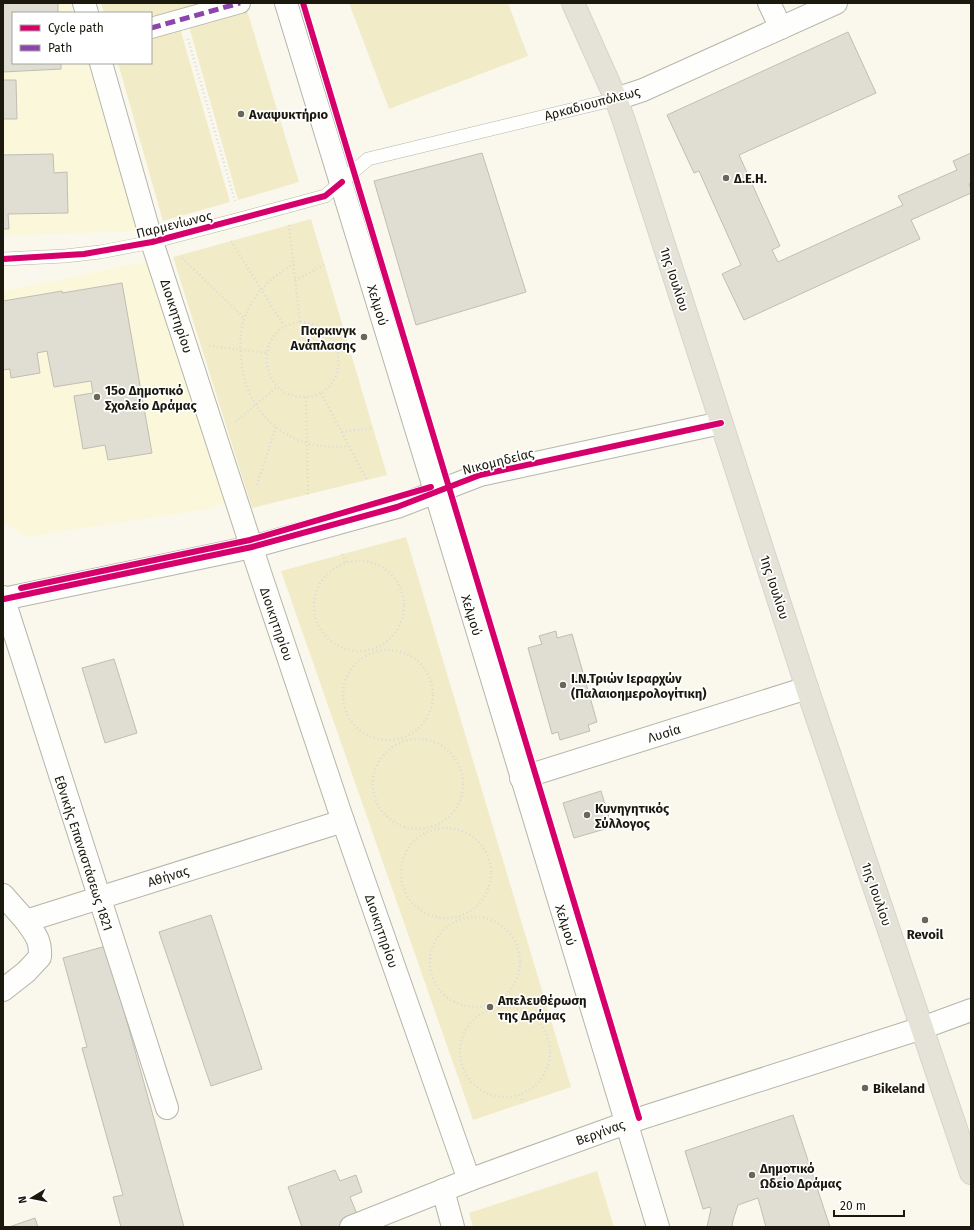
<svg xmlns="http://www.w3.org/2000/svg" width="974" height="1230" font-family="'Fira Sans',sans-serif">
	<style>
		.built { fill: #fbf7db }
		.green { fill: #f1ebc8 }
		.building { fill: #e0ded3; stroke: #c0beb3 }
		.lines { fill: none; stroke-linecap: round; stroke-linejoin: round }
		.service-casing { stroke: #b6b5aa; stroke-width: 14 }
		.pedestrian-casing { stroke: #b6b5aa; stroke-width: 22 }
		.minor-casing { stroke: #b6b5aa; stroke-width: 24 }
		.tertiary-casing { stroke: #b6b5aa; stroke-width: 24 }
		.secondary-casing { stroke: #b6b5aa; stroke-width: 24 }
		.primary-casing { stroke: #d4d3cd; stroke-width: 24 }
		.path { stroke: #dbdad7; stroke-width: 2.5; stroke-dasharray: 1 3; stroke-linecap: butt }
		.service { stroke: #fefefc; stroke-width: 13 }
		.pedestrian { stroke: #fefefc; stroke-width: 20 }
		.minor { stroke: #fefefc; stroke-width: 22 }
		.tertiary { stroke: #fefefc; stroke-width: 22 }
		.secondary { stroke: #fefefc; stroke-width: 22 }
		.primary { stroke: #e5e3d8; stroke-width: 22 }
		.quiet { stroke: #8e44ad; stroke-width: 5; stroke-dasharray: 10 5; stroke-linecap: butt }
		.cycleway-casing { stroke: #fff; stroke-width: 8 }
		.cycleway { stroke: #d6006c; stroke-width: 6 }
		.poi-dot { fill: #69675b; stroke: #fff; stroke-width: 1.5 }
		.labels { text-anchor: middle; stroke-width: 3.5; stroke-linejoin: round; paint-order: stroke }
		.street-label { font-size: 13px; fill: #1b190d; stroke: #fff }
		.poi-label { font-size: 13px; font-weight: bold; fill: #1b190d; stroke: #fff; text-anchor: start }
	</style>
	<rect width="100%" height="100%" fill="#faf8ed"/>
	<g class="built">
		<polygon points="3,3 70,3 73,13 13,13 13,63 88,63 137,231 3,236"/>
		<polygon points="146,262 225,502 213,508 26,537 3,522 3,291"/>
	</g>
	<g class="green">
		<polygon points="101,3 221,3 151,23 151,13 104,13"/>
		<polygon points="349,3 508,3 528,56 389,109"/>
		<polygon points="246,7 299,182 238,200 188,23"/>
		<polygon points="179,25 230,202 163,221 118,63 151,63 151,33"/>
		<polygon points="311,219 387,475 252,508 173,257"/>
		<polygon points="406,537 571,1087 473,1120 281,571"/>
		<polygon points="597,1171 614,1227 473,1227 469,1213"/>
	</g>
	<g class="building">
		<polygon points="3,3 58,3 58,13 13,13 13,63 61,63 61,69 3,72"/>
		<polygon points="848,32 876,93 739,155 780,246 772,250 778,262 903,205 898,196 957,170 953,161 971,153 971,183 969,184 971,189 971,193 911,220 920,239 744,320 722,274 741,265 699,171 694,173 667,115"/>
		<polygon points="3,80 16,80 17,119 3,119"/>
		<polygon points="482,153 526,292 416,325 374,181"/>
		<polygon points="53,154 54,173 67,172 68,213 8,214 9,229 3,229 3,155"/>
		<polygon points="122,283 152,453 108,460 105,445 83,449 74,396 93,393 91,381 54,387 47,351 37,353 40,373 11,378 10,369 3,370 3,301 62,291 62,293"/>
		<polygon points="556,631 557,638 572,634 597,722 588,725 590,731 560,740 558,732 552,734 528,648 542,644 539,636"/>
		<polygon points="114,659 137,733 105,743 82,668"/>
		<polygon points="601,791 612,827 574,838 563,803"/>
		<polygon points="211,915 262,1069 211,1086 159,932"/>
		<polygon points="106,946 184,1227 121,1227 113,1197 123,1195 82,1048 87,1047 63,958"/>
		<polygon points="793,1115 830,1227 766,1227 758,1198 738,1205 733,1220 732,1227 707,1227 711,1209 710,1207 703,1209 685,1151"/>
		<polygon points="335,1170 340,1181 356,1175 362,1192 350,1197 359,1219 338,1227 302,1227 288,1187"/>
		<polygon points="35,1218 38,1227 9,1227"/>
	</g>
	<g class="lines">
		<defs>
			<polyline id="service" points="3,259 65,256 100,252 152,242 240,219 325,196 368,159 616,99"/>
			<polyline id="pedestrian" points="151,28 240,3"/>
			<g id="minor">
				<polyline points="84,3 87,13"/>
				<path d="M286,3C413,410 532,820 658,1227"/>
				<polyline points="769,3 781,28"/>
				<polyline points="101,63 152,242 260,573 343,821 469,1180"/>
				<polyline points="616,99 643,90 836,3"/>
				<polyline points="3,597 167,1108"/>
				<polyline points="521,778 807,688"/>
				<polyline points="3,895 26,921 343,821"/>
				<path d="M3,990L26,972L40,957C41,940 35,934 26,921"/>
				<polyline points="443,1190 453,1227"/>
			</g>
			<polyline id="tertiary" points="3,599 252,547 397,507 480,475 721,423"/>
			<polyline id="secondary" points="351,1227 469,1180 626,1123 922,1028 971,1010"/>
			<polyline id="primary" points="573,3 616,99 624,121 807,688 971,1173"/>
		</defs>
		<use href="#service" class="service-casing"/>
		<use href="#pedestrian" class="pedestrian-casing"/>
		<use href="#minor" class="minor-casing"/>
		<use href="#tertiary" class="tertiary-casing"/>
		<use href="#secondary" class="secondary-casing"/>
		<use href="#primary" class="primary-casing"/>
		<g class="path">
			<polyline points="188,39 235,201"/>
			<polyline points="289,225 300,322"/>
			<polyline points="231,241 284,326"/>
			<polyline points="182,258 244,318"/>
			<path d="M294,264C272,276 254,293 245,317C240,329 240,343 241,356C244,415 291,453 349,446"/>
			<polyline points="295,280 324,265"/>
			<path d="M300,322C351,325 350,396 305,397C259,399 251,327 300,322Z"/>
			<polyline points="209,346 267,353"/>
			<polyline points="337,349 348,346"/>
			<polyline points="321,393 367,480"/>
			<polyline points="306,397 308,494"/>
			<polyline points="235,422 278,386"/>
			<polyline points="342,432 373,428"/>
			<polyline points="257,485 276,427"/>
			<polyline points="342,554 346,563"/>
			<circle cx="359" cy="606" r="45"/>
			<circle cx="388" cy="695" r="45"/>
			<circle cx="418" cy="784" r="45"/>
			<circle cx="446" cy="873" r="45"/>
			<circle cx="475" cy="962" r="45"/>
			<circle cx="505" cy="1052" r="45"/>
			<polyline points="522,1099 523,1103"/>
		</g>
		<use href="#service" class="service"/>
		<use href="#pedestrian" class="pedestrian"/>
		<use href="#minor" class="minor"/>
		<use href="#tertiary" class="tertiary"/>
		<use href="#secondary" class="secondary"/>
		<use href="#primary" class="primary"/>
		<polyline class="quiet" points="151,28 240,3"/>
		<defs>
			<g id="cycleway">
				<polyline points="303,3 639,1118"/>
				<polyline points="3,259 84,254 152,242 325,196 342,182"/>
				<polyline points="21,588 250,540 431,487"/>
				<polyline points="4,599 252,547 397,507 480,475 721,423"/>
			</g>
		</defs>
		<use href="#cycleway" class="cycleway-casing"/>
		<use href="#cycleway" class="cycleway"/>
	</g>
	<g class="poi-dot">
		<circle cx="241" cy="114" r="4"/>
		<circle cx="726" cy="178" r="4"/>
		<circle cx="364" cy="337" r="4"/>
		<circle cx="97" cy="397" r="4"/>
		<circle cx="563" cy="685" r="4"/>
		<circle cx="587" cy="815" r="4"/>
		<circle cx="925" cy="920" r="4"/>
		<circle cx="490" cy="1007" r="4"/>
		<circle cx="865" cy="1088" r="4"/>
		<circle cx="752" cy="1175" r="4"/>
	</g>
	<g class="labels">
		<g class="street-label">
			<text transform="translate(592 103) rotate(-15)" y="5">Αρκαδιουπόλεως</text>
			<text transform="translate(174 224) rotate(-14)" y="5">Παρμενίωνος</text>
			<text transform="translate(675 279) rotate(72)" y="5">1ης Ιουλίου</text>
			<text transform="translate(378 305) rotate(73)" y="5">Χελμού</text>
			<text transform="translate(177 316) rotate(72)" y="5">Διοικητηρίου</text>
			<text transform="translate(498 461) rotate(-14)" y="5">Νικομηδείας</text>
			<text transform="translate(775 587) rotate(72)" y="5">1ης Ιουλίου</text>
			<text transform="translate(472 615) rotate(73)" y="5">Χελμού</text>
			<text transform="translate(277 624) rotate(71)" y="5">Διοικητηρίου</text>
			<text transform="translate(664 733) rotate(-17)" y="5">Λυσία</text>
			<text transform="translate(84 853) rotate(72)" y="5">Εθνικής Επαναστάσεως 1821</text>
			<text transform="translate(168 876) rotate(-17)" y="5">Αθήνας</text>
			<text transform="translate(877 894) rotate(71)" y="5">1ης Ιουλίου</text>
			<text transform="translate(566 925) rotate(73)" y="5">Χελμού</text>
			<text transform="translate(382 931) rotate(71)" y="5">Διοικητηρίου</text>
			<text transform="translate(600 1132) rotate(-20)" y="5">Βεργίνας</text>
		</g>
		<g class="poi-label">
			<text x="249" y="119">Αναψυκτήριο</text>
			<text x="734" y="183">Δ.Ε.Η.</text>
			<text x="356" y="335" text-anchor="end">Παρκινγκ<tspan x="356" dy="15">Ανάπλασης</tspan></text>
			<text x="105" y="395">15ο Δημοτικό<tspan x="105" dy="15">Σχολείο Δράμας</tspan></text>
			<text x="571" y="683">Ι.Ν.Τριών Ιεραρχών<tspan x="571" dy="15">(Παλαιοημερολογίτικη)</tspan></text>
			<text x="595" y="813">Κυνηγητικός<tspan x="595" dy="15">Σύλλογος</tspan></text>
			<text x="925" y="939" text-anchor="middle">Revoil</text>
			<text x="498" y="1005">Απελευθέρωση<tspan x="498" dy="15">της Δράμας</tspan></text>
			<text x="873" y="1093">Bikeland</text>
			<text x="760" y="1173">Δημοτικό<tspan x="760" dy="15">Ωδείο Δράμας</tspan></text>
		</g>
	</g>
	<rect width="974" height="1230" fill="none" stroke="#1b190d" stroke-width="8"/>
	<rect x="12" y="12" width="140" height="52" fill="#ffffff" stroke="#a4a39e"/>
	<rect x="20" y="25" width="20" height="6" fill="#d6006c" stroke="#a4a39e"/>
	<text x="48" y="32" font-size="12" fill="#1b190d">Cycle path</text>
	<rect x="20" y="45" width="20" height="6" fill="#8e44ad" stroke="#a4a39e"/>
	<text x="48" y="52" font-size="12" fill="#1b190d">Path</text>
	<g transform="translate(32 1198) rotate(260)" stroke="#ffffff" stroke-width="3" paint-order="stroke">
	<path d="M0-3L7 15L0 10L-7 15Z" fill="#1b190d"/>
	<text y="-6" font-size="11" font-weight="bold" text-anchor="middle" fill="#1b190d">N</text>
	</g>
	<path d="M834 1210v6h70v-6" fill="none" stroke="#1b190d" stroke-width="2"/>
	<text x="840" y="1210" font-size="12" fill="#1b190d" stroke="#ffffff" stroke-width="3" paint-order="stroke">20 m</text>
</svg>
